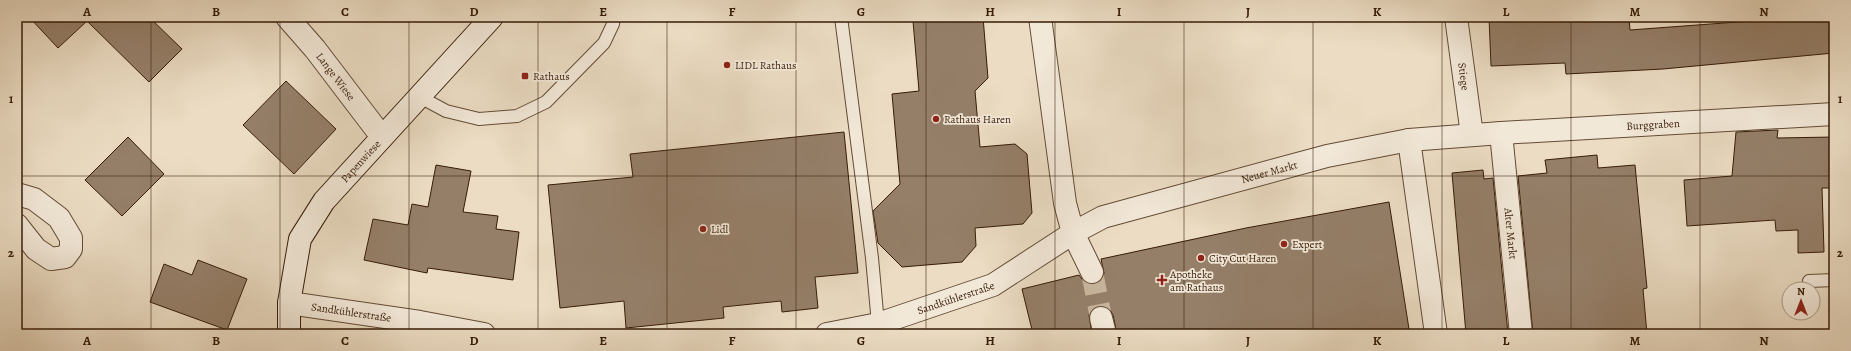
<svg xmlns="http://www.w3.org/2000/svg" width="1851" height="351" font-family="Alegreya,serif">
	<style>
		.building { fill: #957f69; stroke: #371b07 }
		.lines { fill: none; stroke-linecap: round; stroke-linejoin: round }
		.street-tunnel { stroke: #c7b59d; stroke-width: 22; stroke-dasharray: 22 11; stroke-linecap: butt }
		.lane-casing { stroke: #644b36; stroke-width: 14 }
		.street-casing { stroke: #644b36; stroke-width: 24 }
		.secondary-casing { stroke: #371b07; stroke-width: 24 }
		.lane { stroke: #f2e8d8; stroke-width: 12 }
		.street { stroke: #f2e8d8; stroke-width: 22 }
		.secondary { stroke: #f2e8d8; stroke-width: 22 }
		.grid { fill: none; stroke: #371b07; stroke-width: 1; stroke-opacity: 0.55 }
		.poi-dot { fill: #8f2418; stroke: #f2e8d8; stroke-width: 1.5 }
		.labels { text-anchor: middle; stroke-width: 3.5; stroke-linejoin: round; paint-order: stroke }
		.poi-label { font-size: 11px; fill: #371b07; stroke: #f2e8d8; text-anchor: start }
		.street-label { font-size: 11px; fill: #371b07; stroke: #f2e8d8 }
		.neatline { fill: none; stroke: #371b07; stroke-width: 1.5 }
		.grid-label { font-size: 13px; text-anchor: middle; font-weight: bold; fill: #371b07 }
	</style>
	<rect width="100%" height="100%" fill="#ebdcc3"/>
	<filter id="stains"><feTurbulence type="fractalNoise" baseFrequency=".005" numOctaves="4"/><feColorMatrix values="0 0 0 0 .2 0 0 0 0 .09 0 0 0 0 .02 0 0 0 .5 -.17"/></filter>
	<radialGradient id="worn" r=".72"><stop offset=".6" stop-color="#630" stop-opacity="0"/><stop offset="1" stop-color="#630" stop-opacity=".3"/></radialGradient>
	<g class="building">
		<polygon points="29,17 149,17 182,49 149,82 87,21 58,48"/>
		<polygon points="964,17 983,17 988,78 975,91 980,147 1015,144 1027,154 1032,213 1023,224 975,228 976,246 962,262 902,267 878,243 873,211 900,184 892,94 919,91 913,21"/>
		<polygon points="1489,17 1629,17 1630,30 1805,17 1834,17 1834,53 1663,69 1566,74 1565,63 1491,66"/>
		<polygon points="286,81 336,129 294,174 243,125"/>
		<polygon points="1778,130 1777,138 1834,137 1834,188 1822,188 1824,252 1798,253 1798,230 1776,231 1775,220 1687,226 1684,180 1732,176 1736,132"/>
		<polygon points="844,132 858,273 815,277 818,308 782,312 781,301 723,307 724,318 626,328 624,301 560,308 548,185 633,177 630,154"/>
		<polygon points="128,137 164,174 122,216 85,180"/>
		<polygon points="1597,155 1598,168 1635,165 1647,288 1643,289 1647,334 1533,334 1518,176 1547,173 1545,160"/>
		<polygon points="436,165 471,171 463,212 498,216 496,229 519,232 513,280 428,268 427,273 364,260 373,219 408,225 412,204 428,207"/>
		<polygon points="1483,170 1484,179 1493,178 1508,334 1466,334 1452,173"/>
		<polygon points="1389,202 1409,329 1379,334 1117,334 1113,315 1110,310 1105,306 1098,306 1092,309 1089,315 1092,334 1033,334 1022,289 1079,275 1085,283 1092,284 1097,283 1102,279 1104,273 1101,259 1246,228"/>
		<polygon points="198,260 247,279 227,330 150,302 164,264 192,275"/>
	</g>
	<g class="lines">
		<polyline class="street-tunnel" points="1092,272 1101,318"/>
		<defs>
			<g id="lane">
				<polyline points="841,17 872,258 878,324"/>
				<polyline points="420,97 446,111 479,119 517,116 546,102 604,43 613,24 614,17"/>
				<polyline points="1809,281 1834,280"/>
			</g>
			<g id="street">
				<path id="s1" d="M287,17L315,49L382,137"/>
				<polyline points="1040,17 1065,203 1073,233 1092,272"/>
				<path id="s2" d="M1456,17L1472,135"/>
				<path id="s3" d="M1501,133L1521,334"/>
				<polyline points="1409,140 1436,334"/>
				<polyline points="17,194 34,199 59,218 71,238 71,249 65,257 51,259 36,249 17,225"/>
				<path id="s4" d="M289,303L420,322L484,334"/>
				<polyline points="1101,318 1105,334"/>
				<path id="s5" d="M827,334L878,324L993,285L1073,233L1103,217L1327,156L1409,140L1501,133L1834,114"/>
			</g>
			<g id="secondary">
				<path id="s6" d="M289,334V303L300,239L324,201L492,17"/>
			</g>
		</defs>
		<use href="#lane" class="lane-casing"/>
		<use href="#street" class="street-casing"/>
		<use href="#secondary" class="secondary-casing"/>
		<use href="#lane" class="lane"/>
		<use href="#street" class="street"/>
		<use href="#secondary" class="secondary"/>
	</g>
	<path class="grid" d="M151,17V334M280,17V334M409,17V334M538,17V334M667,17V334M796,17V334M926,17V334M1055,17V334M1184,17V334M1313,17V334M1442,17V334M1571,17V334M1700,17V334M17,176H1834"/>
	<g class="poi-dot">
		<circle cx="727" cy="65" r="4"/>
		<rect x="521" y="72" width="8" height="8" rx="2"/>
		<circle cx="936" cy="119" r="4"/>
		<circle cx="703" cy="229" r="4"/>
		<circle cx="1284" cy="244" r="4"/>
		<circle cx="1201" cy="258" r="4"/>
		<path d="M1160 274h4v4h4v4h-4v4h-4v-4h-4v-4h4z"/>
	</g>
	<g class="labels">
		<g class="poi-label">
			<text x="735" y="69">LIDL Rathaus</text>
			<text x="533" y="80">Rathaus</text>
			<text x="944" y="123">Rathaus Haren</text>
			<text x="711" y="233">Lidl</text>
			<text x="1292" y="248">Expert</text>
			<text x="1209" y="262">City Cut Haren</text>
			<text x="1170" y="278">Apotheke<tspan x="1170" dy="13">am Rathaus</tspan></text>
		</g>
		<g class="street-label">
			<text dy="4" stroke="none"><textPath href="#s1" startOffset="77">Lange Wiese</textPath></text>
			<text dy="4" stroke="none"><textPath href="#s2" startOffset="60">Stiege</textPath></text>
			<text dy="4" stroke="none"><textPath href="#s5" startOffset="863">Burggraben</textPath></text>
			<text dy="4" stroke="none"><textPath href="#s6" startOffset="195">Papenwiese</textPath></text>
			<text dy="4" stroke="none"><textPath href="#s5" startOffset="475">Neuer Markt</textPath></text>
			<text dy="4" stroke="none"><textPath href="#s3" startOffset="101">Alter Markt</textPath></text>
			<text dy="4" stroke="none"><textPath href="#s5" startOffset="134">Sandkühlerstraße</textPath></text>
			<text dy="4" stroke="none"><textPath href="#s4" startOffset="63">Sandkühlerstraße</textPath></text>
		</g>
	</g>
	<rect width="1851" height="351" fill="none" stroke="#ebdcc3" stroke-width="44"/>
	<g transform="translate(1801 301)"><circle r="19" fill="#f2e8d8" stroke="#a79684"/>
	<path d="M0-3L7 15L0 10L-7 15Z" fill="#8f2418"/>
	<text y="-6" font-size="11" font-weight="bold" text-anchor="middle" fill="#371b07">N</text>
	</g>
	<rect x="22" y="22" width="1807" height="307" class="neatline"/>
	<g class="grid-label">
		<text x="87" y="16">A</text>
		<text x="216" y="16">B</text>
		<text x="345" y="16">C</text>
		<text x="474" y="16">D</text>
		<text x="603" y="16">E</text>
		<text x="732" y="16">F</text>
		<text x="861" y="16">G</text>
		<text x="990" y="16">H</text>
		<text x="1119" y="16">I</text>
		<text x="1248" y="16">J</text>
		<text x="1377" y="16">K</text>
		<text x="1506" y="16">L</text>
		<text x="1635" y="16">M</text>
		<text x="1764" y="16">N</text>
		<text x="11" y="103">1</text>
		<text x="1840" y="103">1</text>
		<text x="11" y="257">2</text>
		<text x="1840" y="257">2</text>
		<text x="87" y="345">A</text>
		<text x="216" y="345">B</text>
		<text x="345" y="345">C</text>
		<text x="474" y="345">D</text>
		<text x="603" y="345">E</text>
		<text x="732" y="345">F</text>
		<text x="861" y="345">G</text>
		<text x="990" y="345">H</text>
		<text x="1119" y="345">I</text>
		<text x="1248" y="345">J</text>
		<text x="1377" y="345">K</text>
		<text x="1506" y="345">L</text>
		<text x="1635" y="345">M</text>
		<text x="1764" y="345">N</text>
	</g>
	<rect width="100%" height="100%" filter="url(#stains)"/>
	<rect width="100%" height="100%" fill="url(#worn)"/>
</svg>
